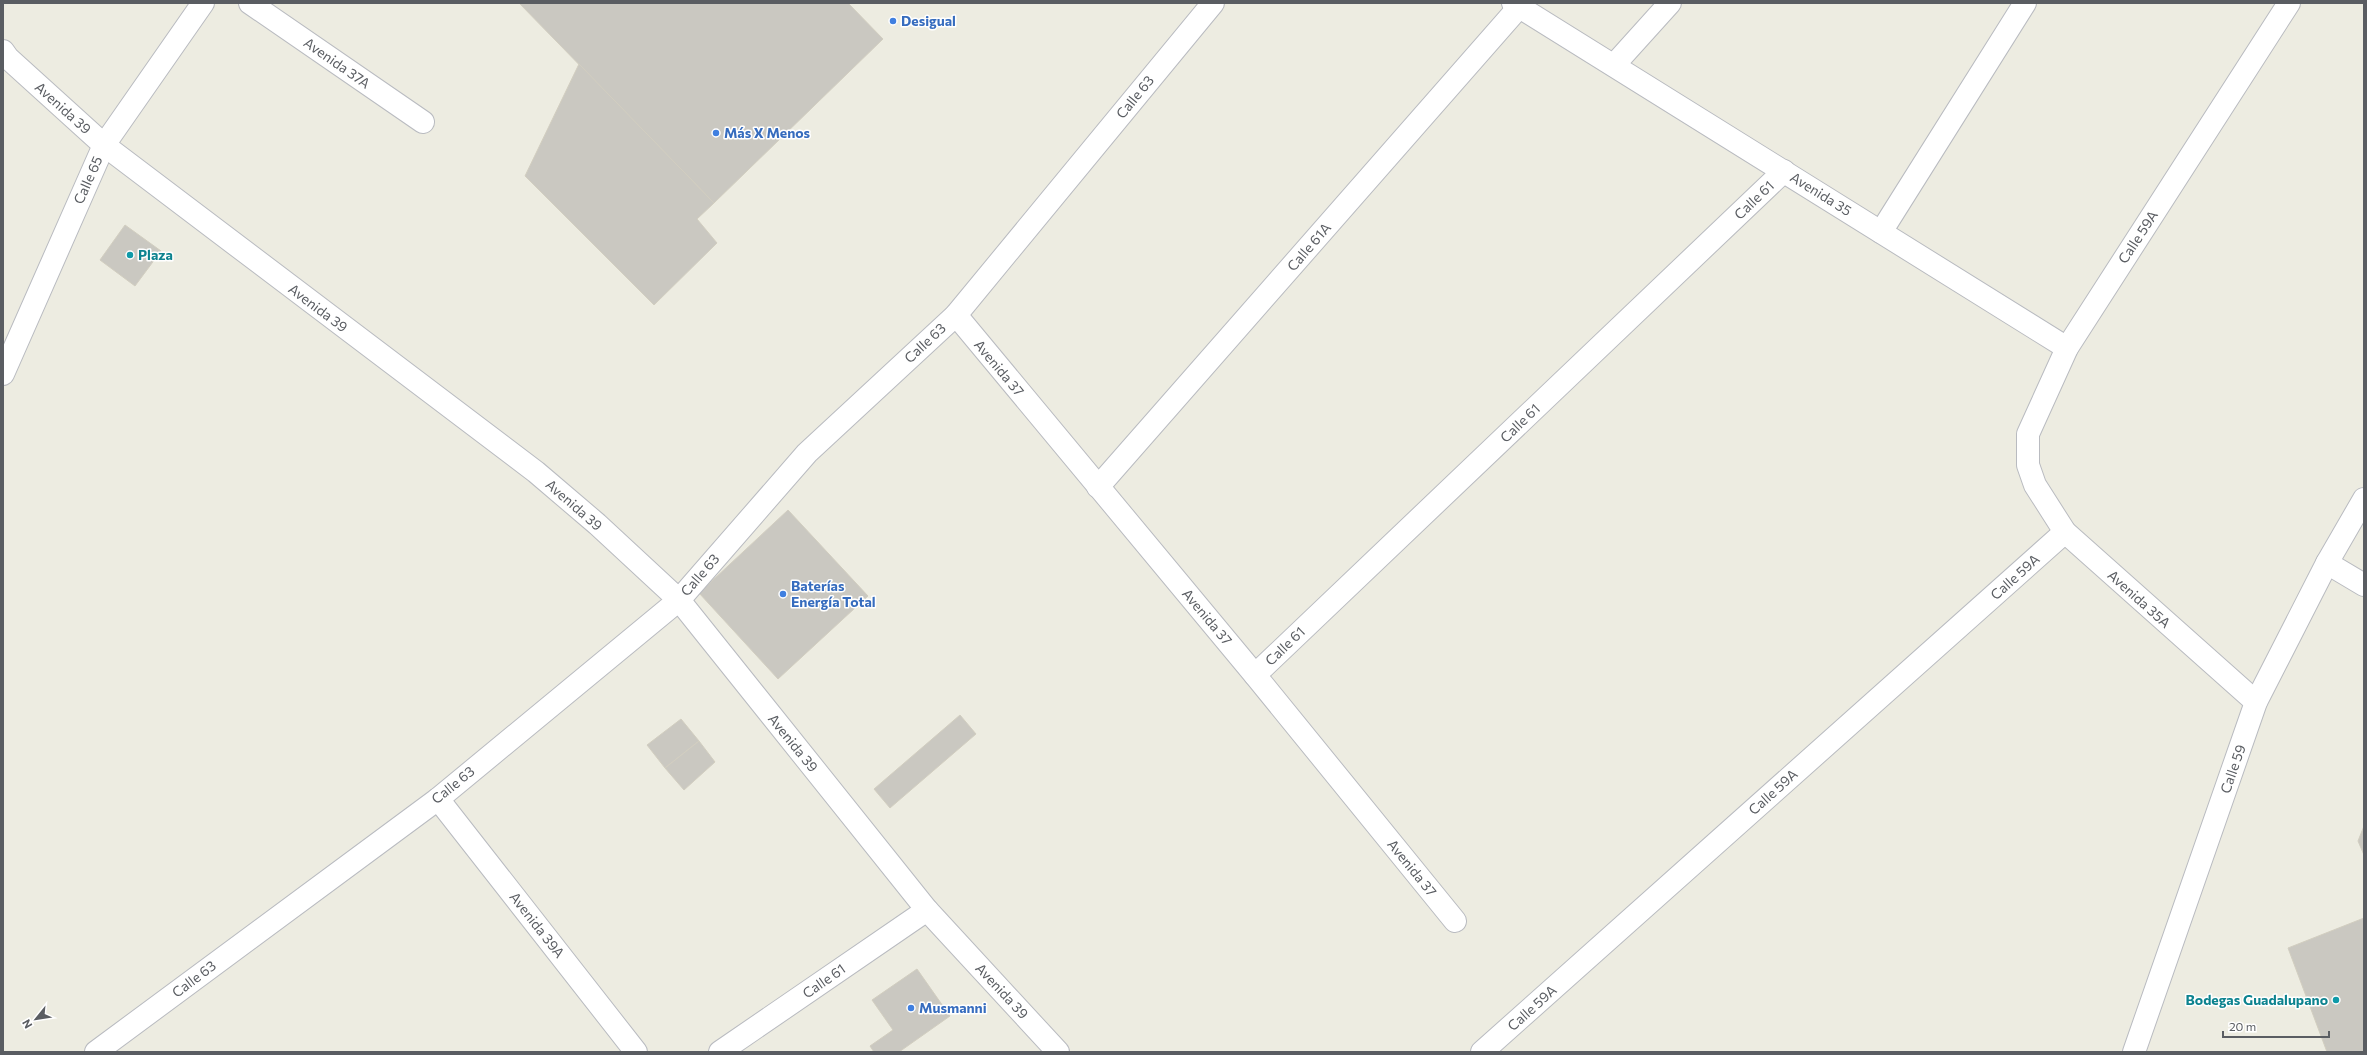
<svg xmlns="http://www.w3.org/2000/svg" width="2367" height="1055" font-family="Commissioner,sans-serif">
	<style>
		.building { fill: #cac8c1; stroke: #d2cec0 }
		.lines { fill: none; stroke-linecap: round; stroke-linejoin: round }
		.minor-casing { stroke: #b9bbc0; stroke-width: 24 }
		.minor { stroke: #fff; stroke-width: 22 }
		.shop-dot { fill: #3f7fe0; stroke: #fff; stroke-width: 1.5 }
		.culture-dot { fill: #0f9aa8; stroke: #fff; stroke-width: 1.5 }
		.labels { text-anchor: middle; stroke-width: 3; stroke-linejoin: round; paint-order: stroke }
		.shop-label { font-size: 14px; font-weight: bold; fill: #366cbe; stroke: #fff; text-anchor: start }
		.street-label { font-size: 14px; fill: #5a5d62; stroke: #fff }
		.culture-label { font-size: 14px; font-weight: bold; fill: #0d838f; stroke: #fff; text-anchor: start }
	</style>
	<rect width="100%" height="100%" fill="#edece1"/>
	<g class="building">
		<polygon points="519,3 848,3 883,39 714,203"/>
		<polygon points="579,64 714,203 697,219 717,243 654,305 525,176"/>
		<polygon points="125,225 161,251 135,286 100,260"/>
		<polygon points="788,510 868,596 778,679 699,593"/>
		<polygon points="960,715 976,734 890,808 874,789"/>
		<polygon points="681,719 699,741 665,768 647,745"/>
		<polygon points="699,741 715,762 684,790 665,768"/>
		<polygon points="2364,826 2364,855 2358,841"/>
		<polygon points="2364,918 2364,1052 2327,1052 2288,948"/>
		<polygon points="917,969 950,1016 899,1052 874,1052 870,1046 893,1030 872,1000"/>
	</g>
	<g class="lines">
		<defs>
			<g id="minor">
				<polyline points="250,3 423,122"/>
				<polyline points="1513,3 2067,348"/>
				<polyline points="3,51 8,58 104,145 536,472 597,524 679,600 927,910 1058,1052"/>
				<polyline points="1614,65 1670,3"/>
				<polyline points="1881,232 2025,3"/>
				<polyline points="956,315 1255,675 1455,921"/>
				<polyline points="3,374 104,145 203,3"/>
				<polyline points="1098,487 1519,7"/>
				<polyline points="2327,563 2364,585"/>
				<polyline points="1255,675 1784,171"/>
				<polyline points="2256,702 2065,532 2035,485 2028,465 2028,434 2067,348 2289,3"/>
				<polyline points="438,799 636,1052"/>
				<polyline points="96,1052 438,799 679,600 807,453 956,315 1213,3"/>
				<polyline points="720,1052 927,910"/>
				<polyline points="1482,1052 2065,532"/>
				<polyline points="2134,1052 2256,702 2327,563 2364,499"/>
			</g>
		</defs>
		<use href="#minor" class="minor-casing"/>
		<use href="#minor" class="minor"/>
	</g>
	<g class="shop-dot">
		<circle cx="893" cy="21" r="4"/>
		<circle cx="716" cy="133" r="4"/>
		<circle cx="783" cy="594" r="4"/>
		<circle cx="911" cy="1008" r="4"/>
	</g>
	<g class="culture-dot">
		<circle cx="130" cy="255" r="4"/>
		<circle cx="2336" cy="1000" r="4"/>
	</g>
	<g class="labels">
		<g class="shop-label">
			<text x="901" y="26">Desigual</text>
			<text x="724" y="138">Más X Menos</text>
			<text x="791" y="591">Baterías<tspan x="791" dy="16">Energía Total</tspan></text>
			<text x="919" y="1013">Musmanni</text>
		</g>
		<g class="street-label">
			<text transform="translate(337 63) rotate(35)" y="5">Avenida 37A</text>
			<text transform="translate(1135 97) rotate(-51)" y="5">Calle 63</text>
			<text transform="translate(63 108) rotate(42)" y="5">Avenida 39</text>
			<text transform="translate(88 180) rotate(-66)" y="5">Calle 65</text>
			<text transform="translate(1821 194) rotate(32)" y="5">Avenida 35</text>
			<text transform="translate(1754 200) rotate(-44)" y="5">Calle 61</text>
			<text transform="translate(2138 237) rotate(-57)" y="5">Calle 59A</text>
			<text transform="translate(1309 247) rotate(-49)" y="5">Calle 61A</text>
			<text transform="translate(318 308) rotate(37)" y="5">Avenida 39</text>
			<text transform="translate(925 343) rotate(-43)" y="5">Calle 63</text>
			<text transform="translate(999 368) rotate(50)" y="5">Avenida 37</text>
			<text transform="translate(1520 423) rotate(-44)" y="5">Calle 61</text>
			<text transform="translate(574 505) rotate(41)" y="5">Avenida 39</text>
			<text transform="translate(700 575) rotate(-49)" y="5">Calle 63</text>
			<text transform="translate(2015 577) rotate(-42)" y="5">Calle 59A</text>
			<text transform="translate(2139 599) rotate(42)" y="5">Avenida 35A</text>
			<text transform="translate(1207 617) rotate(50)" y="5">Avenida 37</text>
			<text transform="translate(1285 646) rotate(-44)" y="5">Calle 61</text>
			<text transform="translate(793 743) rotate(51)" y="5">Avenida 39</text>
			<text transform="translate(2233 769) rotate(-71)" y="5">Calle 59</text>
			<text transform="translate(453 785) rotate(-39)" y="5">Calle 63</text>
			<text transform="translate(1773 792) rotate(-42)" y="5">Calle 59A</text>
			<text transform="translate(1412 868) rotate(51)" y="5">Avenida 37</text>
			<text transform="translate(537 925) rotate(52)" y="5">Avenida 39A</text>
			<text transform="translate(194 979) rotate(-37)" y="5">Calle 63</text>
			<text transform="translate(824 981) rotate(-35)" y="5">Calle 61</text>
			<text transform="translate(1002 991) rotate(47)" y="5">Avenida 39</text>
			<text transform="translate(1532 1008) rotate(-42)" y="5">Calle 59A</text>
		</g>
		<g class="culture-label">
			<text x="138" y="260">Plaza</text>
			<text x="2328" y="1005" text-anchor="end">Bodegas Guadalupano</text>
		</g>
	</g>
	<rect width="2367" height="1055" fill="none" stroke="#5a5d62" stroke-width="8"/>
	<g transform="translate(36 1019) rotate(240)" stroke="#ffffff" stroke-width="3" paint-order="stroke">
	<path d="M0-3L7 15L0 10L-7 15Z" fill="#5a5d62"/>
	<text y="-6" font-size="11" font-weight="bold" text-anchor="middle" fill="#5a5d62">N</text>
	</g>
	<path d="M2223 1031v6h106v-6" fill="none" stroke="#5a5d62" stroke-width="2"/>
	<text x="2229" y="1031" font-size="12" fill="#5a5d62" stroke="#ffffff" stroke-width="3" paint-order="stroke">20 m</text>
</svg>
